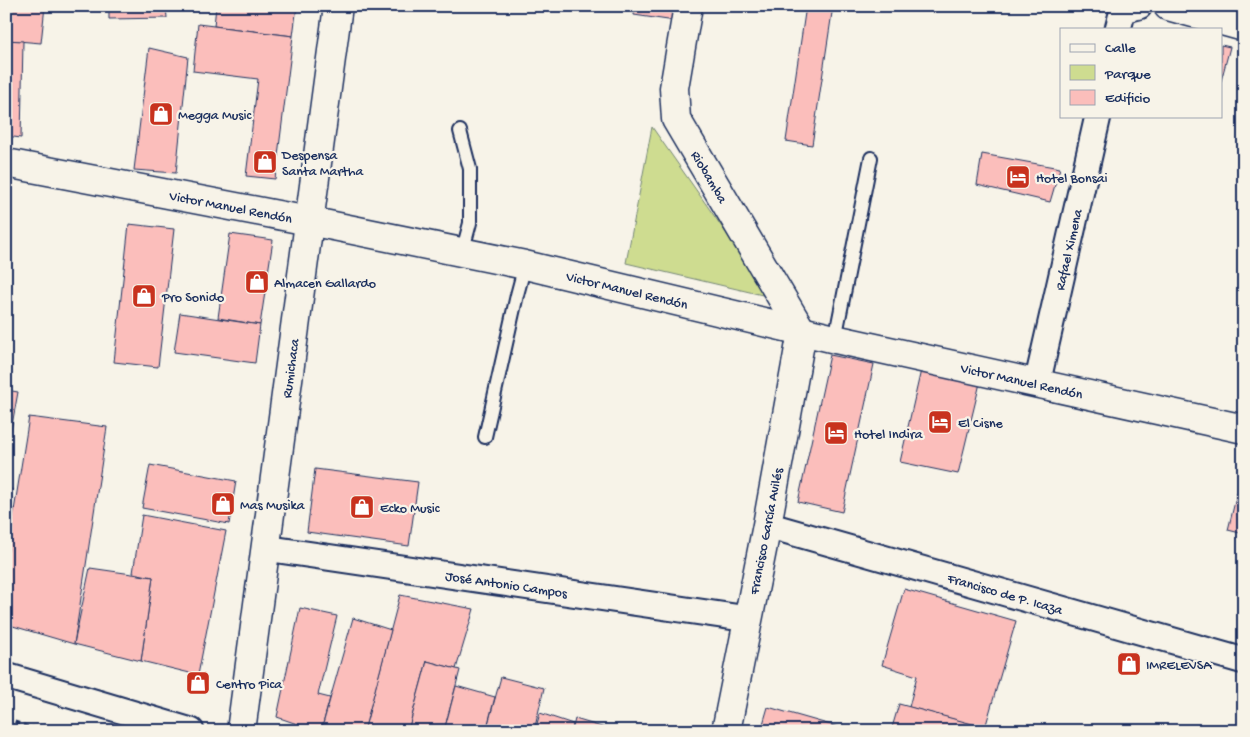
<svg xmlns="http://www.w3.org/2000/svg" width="1250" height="737" font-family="'Gochi Hand',sans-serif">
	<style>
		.green { fill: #cedc90; stroke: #748677 }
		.building { fill: #fbbebb; stroke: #1b2f5e }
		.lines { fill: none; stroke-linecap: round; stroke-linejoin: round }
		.lane-casing { stroke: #1b2f5e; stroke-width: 16 }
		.street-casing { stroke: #1b2f5e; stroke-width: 29 }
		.secondary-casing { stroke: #1b2f5e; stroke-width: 31 }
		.path { stroke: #1b2f5e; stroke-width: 3; stroke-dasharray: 5 4; stroke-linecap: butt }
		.lane { stroke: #f7f3e8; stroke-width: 12 }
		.street { stroke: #f7f3e8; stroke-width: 25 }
		.secondary { stroke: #f7f3e8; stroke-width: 28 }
		.labels { text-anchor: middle; stroke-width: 4.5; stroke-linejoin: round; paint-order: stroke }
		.poi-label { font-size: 14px; fill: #1b2f5e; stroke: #f7f3e8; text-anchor: start }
		.street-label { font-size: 14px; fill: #1b2f5e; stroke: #f7f3e8 }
	</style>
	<rect width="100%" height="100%" fill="#f7f3e8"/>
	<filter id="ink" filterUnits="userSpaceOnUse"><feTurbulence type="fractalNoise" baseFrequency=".02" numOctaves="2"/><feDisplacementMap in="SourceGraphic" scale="10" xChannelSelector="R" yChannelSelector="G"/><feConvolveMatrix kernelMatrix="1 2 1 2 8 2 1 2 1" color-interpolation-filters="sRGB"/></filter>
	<g filter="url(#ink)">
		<polygon class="green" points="652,127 771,297 626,263"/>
		<g class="building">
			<polygon points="6,6 45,6 41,43 6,40"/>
			<polygon points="109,6 166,6 167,18 109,19"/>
			<polygon points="216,6 297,6 293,36 214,26"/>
			<polygon points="635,6 678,6 675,21 634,15"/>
			<polygon points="806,6 833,6 812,145 786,141"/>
			<polygon points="198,24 293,36 275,179 246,176 258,79 193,71"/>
			<polygon points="6,40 23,41 21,138 6,136"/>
			<polygon points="1221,45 1230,47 1221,81"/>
			<polygon points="149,48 188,57 176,173 134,170"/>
			<polygon points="982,154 1060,168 1050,202 977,185"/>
			<polygon points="129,224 174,229 158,367 114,362"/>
			<polygon points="230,234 273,240 260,325 218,318"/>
			<polygon points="180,313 260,325 255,363 174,352"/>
			<polygon points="830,355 874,364 842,512 798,502"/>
			<polygon points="921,370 980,383 958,474 900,462"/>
			<polygon points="6,390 18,392 6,458"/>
			<polygon points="29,417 107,427 74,644 6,624 6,561"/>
			<polygon points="150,465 236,481 229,524 142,508"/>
			<polygon points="1244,465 1244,534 1228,530"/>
			<polygon points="315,469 418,482 409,546 307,532"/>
			<polygon points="6,488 12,489 7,516 6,516"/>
			<polygon points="142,515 226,531 198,675 141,661 153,577 133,573"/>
			<polygon points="6,519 13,520 6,561"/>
			<polygon points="90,568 153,577 141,661 74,644"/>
			<polygon points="904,589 1016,621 985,728 909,707 917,676 882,665"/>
			<polygon points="400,595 474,609 456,669 427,661 408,731 364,731"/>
			<polygon points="300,608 337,616 318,695 330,698 321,731 317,731 277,717"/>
			<polygon points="353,618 391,630 364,731 321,731"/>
			<polygon points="427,661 460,670 444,731 408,731"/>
			<polygon points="501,677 544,688 534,731 486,731"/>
			<polygon points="456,686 495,697 486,731 444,731"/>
			<polygon points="899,704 976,725 974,731 891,731"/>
			<polygon points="768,707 852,731 761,731"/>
			<polygon points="540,713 573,724 572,731 535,731"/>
			<polygon points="575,719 612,730 612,731 572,731"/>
		</g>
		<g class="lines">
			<defs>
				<g id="lane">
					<polyline points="460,131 470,169 470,223 462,253"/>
					<polyline points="835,339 871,158"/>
					<polyline points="485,437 517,295 525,265"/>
				</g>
				<g id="street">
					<polyline points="1118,29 1123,10 1139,6"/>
					<path id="s1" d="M1037,384L1098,116"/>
					<path id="s2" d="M767,525L1244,661"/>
					<path id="s3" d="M265,548L748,619"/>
					<polyline points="6,676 191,731"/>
				</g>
				<g id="secondary">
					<path id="s4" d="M688,6L674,88L676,119L802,332L767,525L726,731"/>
					<polyline points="1168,6 1244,27"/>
					<path id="s5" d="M6,163L309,221L525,265L835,339L1244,429"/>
					<path id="s6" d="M241,731L338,6"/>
				</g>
			</defs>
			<use href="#lane" class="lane-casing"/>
			<use href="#street" class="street-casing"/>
			<use href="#secondary" class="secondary-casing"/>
			<polyline class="path" points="6,719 41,731"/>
			<use href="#lane" class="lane"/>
			<use href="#street" class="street"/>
			<use href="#secondary" class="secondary"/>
		</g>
	</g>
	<defs>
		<symbol id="shop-square" viewBox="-11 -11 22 22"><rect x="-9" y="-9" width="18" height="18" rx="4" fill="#c8321e" stroke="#f7f3e8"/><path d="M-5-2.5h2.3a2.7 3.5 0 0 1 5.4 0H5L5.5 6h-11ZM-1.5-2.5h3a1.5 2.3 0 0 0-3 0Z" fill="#fff"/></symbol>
		<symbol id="hotel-square" viewBox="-11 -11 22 22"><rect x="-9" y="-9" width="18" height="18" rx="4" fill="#c8321e" stroke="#f7f3e8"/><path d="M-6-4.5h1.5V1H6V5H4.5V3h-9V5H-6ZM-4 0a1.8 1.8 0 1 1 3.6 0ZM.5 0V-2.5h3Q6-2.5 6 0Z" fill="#fff"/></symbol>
	</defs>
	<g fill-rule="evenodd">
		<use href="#shop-square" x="147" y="100" width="28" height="28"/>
		<use href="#shop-square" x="251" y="148" width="28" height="28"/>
		<use href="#hotel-square" x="1004" y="163" width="28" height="28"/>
		<use href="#shop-square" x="243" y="268" width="28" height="28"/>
		<use href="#shop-square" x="130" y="282" width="28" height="28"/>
		<use href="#hotel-square" x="926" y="408" width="28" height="28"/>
		<use href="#hotel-square" x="822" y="419" width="28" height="28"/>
		<use href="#shop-square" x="209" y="490" width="28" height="28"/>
		<use href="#shop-square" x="348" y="493" width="28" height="28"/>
		<use href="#shop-square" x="1115" y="650" width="28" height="28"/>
		<use href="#shop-square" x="184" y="669" width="28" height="28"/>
	</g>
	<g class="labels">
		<g class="poi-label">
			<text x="178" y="119">Megga Music</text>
			<text x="282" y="159">Despensa<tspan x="282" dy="16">Santa Martha</tspan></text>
			<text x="1036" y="182">Hotel Bonsai</text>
			<text x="274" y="287">Almacen Gallardo</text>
			<text x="162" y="301">Pro Sonido</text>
			<text x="958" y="427">El Cisne</text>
			<text x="854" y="438">Hotel Indira</text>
			<text x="240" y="509">Mas Musika</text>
			<text x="380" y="512">Ecko Music</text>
			<text x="1146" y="669">IMRELEVSA</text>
			<text x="216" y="688">Centro Pica</text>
		</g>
		<g class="street-label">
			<text dy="5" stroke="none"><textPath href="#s4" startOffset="181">Riobamba</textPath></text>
			<text dy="5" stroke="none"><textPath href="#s5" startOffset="229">Victor Manuel Rendón</textPath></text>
			<text dy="5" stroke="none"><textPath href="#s1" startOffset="138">Rafael Ximena</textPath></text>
			<text dy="5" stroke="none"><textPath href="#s5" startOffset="634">Victor Manuel Rendón</textPath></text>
			<text dy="5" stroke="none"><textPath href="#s6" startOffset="366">Rumichaca</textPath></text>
			<text dy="5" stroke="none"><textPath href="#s5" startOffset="1039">Victor Manuel Rendón</textPath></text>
			<text transform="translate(765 531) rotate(-79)" y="5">Francisco García Avilés</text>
			<text dy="5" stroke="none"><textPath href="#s3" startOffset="244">José Antonio Campos</textPath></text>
			<text dy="5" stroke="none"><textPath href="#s2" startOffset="248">Francisco de P. Icaza</textPath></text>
		</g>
	</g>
	<rect width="1250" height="737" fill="none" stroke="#f7f3e8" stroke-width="25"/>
	<rect x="12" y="12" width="1225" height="712" fill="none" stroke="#1b2f5e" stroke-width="2" filter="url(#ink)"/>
	<rect x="1060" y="28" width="162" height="90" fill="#f7f3e8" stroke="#9fa5b1"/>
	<rect x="1070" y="44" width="25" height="8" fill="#f7f3e8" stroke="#9fa5b1"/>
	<text x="1105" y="52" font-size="15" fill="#1b2f5e">Calle</text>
	<rect x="1070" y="65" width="25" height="15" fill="#cedc90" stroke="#9fa5b1"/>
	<text x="1105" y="78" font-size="15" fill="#1b2f5e">Parque</text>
	<rect x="1070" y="90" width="25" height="15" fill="#fbbebb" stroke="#9fa5b1"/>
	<text x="1105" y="102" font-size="15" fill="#1b2f5e">Edificio</text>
</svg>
